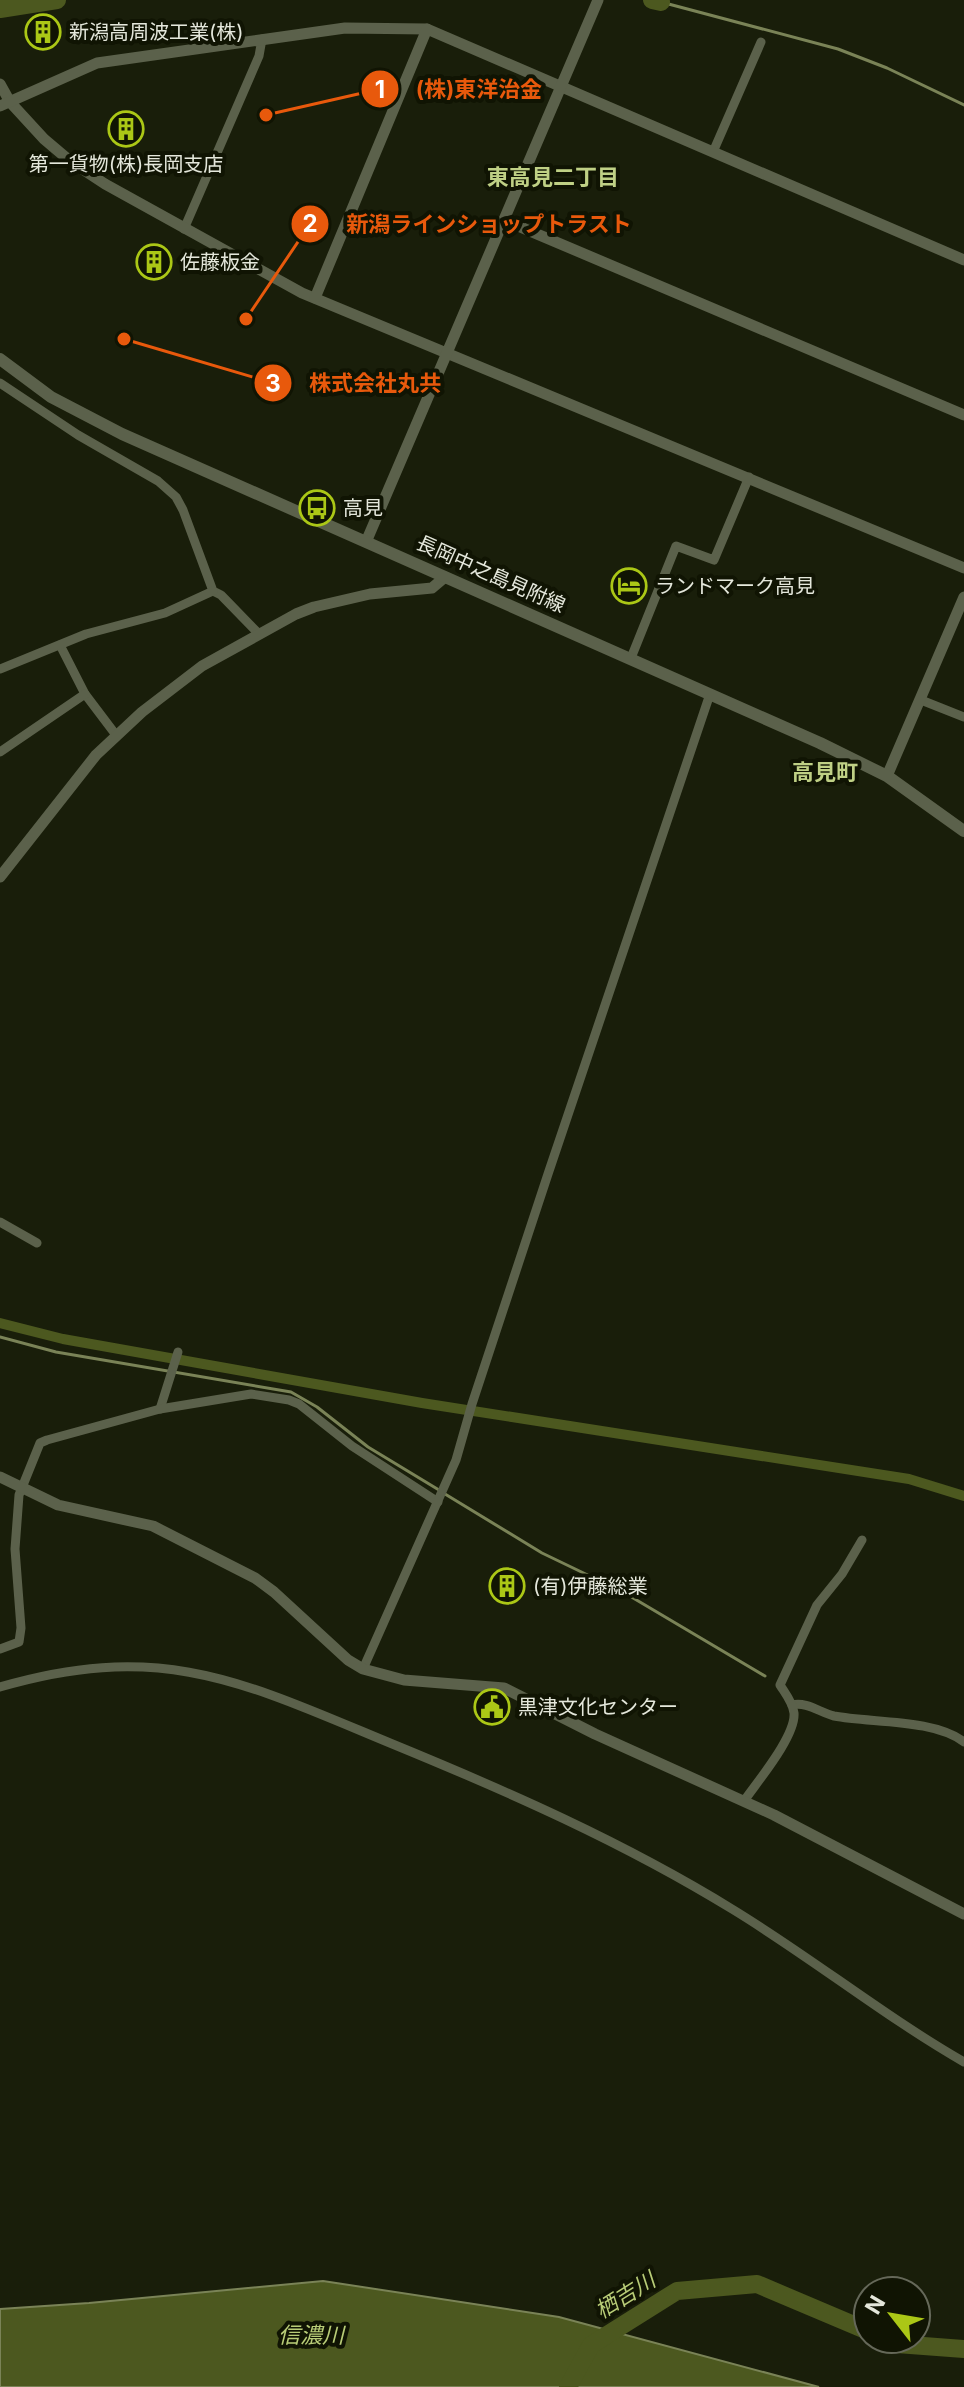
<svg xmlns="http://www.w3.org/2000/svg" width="964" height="2387" font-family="Inter,'Noto Sans JP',sans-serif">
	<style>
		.water { fill: #4c581f; stroke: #7a8357; stroke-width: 2 }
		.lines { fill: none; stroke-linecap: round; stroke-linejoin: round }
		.stream { stroke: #7a8357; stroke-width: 3 }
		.canal { stroke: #4c581f; stroke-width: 10 }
		.river { stroke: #4c581f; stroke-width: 18 }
		.minor { stroke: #5b614b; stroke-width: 9 }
		.tertiary { stroke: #5b614b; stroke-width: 11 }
		.secondary { stroke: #5b614b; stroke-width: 12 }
		.labels { text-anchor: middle; stroke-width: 8; stroke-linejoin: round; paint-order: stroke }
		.poi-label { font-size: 20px; fill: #e4e7db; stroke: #101403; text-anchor: start }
		.street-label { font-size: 20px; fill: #e4e7db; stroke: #101403 }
		.neighbourhood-label { font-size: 22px; font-weight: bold; fill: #bfd085; stroke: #101403 }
		.water-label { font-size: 22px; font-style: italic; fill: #b8cc77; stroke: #101403 }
		.leader { fill: none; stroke: #e8590c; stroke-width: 3 }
		.callout-dot { fill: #e8590c; stroke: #101403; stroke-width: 3 }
		.mark-label { font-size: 24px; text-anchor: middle; font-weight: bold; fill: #fff }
		.callout-label { font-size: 22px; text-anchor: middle; font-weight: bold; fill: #e8590c; stroke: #101403; stroke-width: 8; stroke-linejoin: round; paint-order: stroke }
	</style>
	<rect width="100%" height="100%" fill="#191e0a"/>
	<polygon class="water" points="323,2281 559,2317 819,2387 0,2387 0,2309 89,2303"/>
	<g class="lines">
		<g class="stream">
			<polyline points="661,2 838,49 887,68 964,105"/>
			<polyline points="0,1337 56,1352 291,1392 317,1407 368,1447 439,1490"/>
			<polyline points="445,1494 542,1553 623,1592 765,1676"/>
		</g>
		<polyline class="canal" points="0,1323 63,1339 422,1403 909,1479 964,1496"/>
		<g class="river">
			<polyline points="652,0 661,2"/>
			<polyline points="0,9 57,0"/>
			<polyline points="886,2339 897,2344 964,2349"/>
			<polyline points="568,2387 591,2345 677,2291 757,2284 868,2331"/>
		</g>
		<g class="minor">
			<polyline points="713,152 761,42"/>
			<polyline points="184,229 259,56 262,39"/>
			<polyline points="0,383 78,435 158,481 176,497 183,510 213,591 221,595 259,634"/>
			<polyline points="60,645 85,694 116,735"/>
			<polyline points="631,658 676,546 714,560 749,477"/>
			<polyline points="0,669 86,634 165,613 213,591"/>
			<polyline points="921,700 964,717"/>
			<polyline points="0,752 85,694"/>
			<polyline points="0,1222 37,1243"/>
			<polyline points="160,1409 178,1352"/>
			<polyline points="0,1649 19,1642 21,1628 15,1549 19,1495 40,1443 47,1440 160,1409 251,1394 289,1400 299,1404 352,1446 438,1502"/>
			<polyline points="363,1669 456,1460 472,1404 548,1174 710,694"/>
			<path d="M0,1687C162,1640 243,1682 390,1743C507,1791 623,1842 732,1909C811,1957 884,2016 964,2062"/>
			<path d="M792,1705C806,1701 821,1713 834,1716C872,1723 934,1719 964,1742"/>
			<path d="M744,1801C757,1782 796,1736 794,1713C793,1703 785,1693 780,1685L817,1605L842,1574L862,1540"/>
		</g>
		<g class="tertiary">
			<polyline points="0,84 10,102 44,139 70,161 105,184 302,293 964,568"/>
			<polyline points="0,106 97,63 345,28 427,29 964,260"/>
			<polyline points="504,220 964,415"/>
			<polyline points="315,298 427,29"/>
			<polyline points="366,542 598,0"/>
			<polyline points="887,776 964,597"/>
			<polyline points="0,877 96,755 142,712 202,666 296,614 314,607 370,594 432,588 445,577"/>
			<polyline points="0,1477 58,1505 153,1526 255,1578 274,1592 348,1660 363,1669 404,1680 504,1688 595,1734 774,1815 964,1914"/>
		</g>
		<polyline class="secondary" points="0,359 51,397 122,434 820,743 887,776 964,831"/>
	</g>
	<defs>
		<symbol id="building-ring" viewBox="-11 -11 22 22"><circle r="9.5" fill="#101403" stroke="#abc716" stroke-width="1.5"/><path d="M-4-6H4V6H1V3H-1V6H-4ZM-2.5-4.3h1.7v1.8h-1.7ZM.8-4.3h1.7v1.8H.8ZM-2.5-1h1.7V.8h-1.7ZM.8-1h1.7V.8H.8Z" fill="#abc716"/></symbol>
		<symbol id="bus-ring" viewBox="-11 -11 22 22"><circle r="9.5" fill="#101403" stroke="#abc716" stroke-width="1.5"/><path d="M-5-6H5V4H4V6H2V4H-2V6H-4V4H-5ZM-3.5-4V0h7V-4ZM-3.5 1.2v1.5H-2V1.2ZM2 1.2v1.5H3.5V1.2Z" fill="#abc716"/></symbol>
		<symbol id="hotel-ring" viewBox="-11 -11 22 22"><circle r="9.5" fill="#101403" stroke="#abc716" stroke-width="1.5"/><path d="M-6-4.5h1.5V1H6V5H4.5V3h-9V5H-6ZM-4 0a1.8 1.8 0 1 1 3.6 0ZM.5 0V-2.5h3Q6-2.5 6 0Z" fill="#abc716"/></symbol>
		<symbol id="civic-ring" viewBox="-11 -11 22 22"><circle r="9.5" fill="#101403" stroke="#abc716" stroke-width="1.5"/><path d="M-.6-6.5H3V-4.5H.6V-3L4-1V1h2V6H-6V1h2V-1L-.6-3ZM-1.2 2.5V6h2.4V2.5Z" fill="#abc716"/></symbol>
	</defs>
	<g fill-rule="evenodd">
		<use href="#building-ring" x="23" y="12" width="40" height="40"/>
		<use href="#building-ring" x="106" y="109" width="40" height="40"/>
		<use href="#building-ring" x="134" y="242" width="40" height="40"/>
		<use href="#bus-ring" x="297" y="488" width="40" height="40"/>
		<use href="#hotel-ring" x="609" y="566" width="40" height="40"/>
		<use href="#building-ring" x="487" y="1566" width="40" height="40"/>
		<use href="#civic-ring" x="472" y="1687" width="40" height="40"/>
	</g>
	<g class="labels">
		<g class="poi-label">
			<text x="69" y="39">新潟高周波工業(株)</text>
			<text x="126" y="171" text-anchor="middle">第一貨物(株)長岡支店</text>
			<text x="180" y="269">佐藤板金</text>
			<text x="343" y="515">高見</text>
			<text x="655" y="593">ランドマーク高見</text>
			<text x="533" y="1593">(有)伊藤総業</text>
			<text x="518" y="1714">黒津文化センター</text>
		</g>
		<g class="street-label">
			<text transform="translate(491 574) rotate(24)" y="7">長岡中之島見附線</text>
		</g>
		<g class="neighbourhood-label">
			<text x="553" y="185">東高見二丁目</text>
			<text x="825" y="780">高見町</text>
		</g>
		<g class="water-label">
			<text transform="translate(625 2295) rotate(-32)" y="8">栖吉川</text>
			<text x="311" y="2343">信濃川</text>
		</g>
	</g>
	<path class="leader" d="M266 115L380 89M246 319L310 224M124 339L273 383"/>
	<g class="callout-dot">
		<circle cx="266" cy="115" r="8"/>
		<circle cx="246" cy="319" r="8"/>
		<circle cx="124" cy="339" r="8"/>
		<circle cx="380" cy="89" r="20"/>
		<circle cx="310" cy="224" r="20"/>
		<circle cx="273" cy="383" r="20"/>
	</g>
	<g class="mark-label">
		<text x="380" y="98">1</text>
		<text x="310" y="232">2</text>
		<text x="273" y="392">3</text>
	</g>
	<g class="callout-label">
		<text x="479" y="97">(株)東洋治金</text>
		<text x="489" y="232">新潟ラインショップトラスト</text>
		<text x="375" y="391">株式会社丸共</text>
	</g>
	<g transform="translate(892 2315) rotate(301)"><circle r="38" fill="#101403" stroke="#656859" stroke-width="2"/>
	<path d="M0-6L14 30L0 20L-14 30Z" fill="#abc716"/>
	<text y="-12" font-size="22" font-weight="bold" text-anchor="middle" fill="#e4e7db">N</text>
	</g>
</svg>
